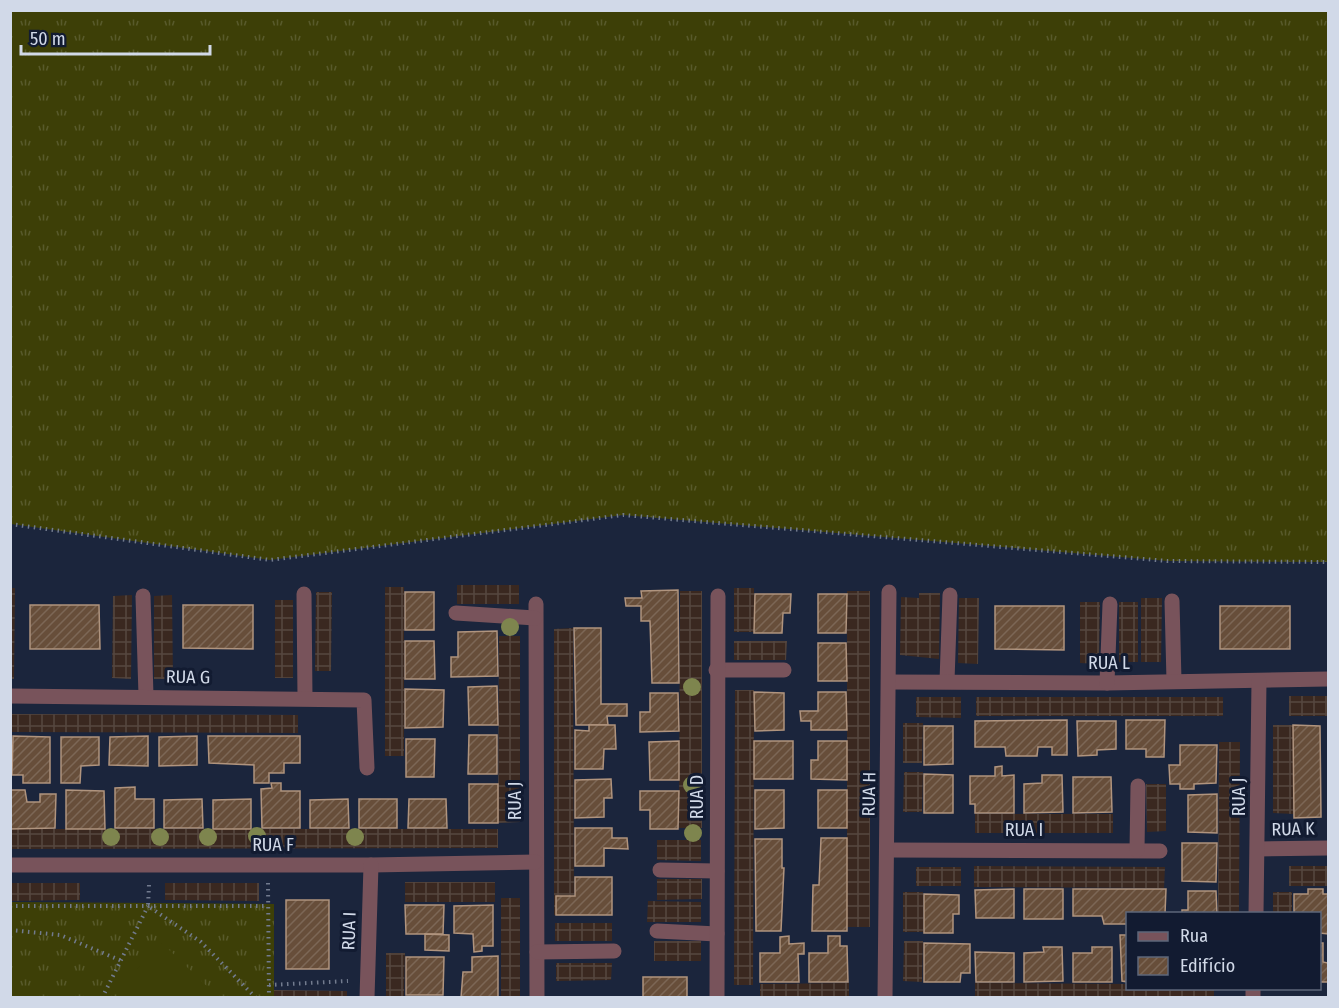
<svg xmlns="http://www.w3.org/2000/svg" width="1339" height="1008" font-family="'Fira Sans Condensed',sans-serif">
	<style>
		.industrial { fill: url(#industrial-grid) }
		.grass { fill: url(#grass-tufts) }
		.garden { fill: #3d3f07 }
		.building { fill: url(#building-hatch); stroke: #b0947e; stroke-width: 1.5 }
		.lines { fill: none; stroke-linecap: round; stroke-linejoin: round }
		.path { stroke: #727b8e; stroke-width: 4; stroke-dasharray: 1.5 4.5; stroke-linecap: butt }
		.minor { stroke: #78535b; stroke-width: 15 }
		.tree { fill: #7e854e }
		.labels { text-anchor: middle; stroke-width: 6; stroke-linejoin: round; paint-order: stroke }
		.street-label { font-size: 18px; fill: #d1d9e8; stroke: #121b31 }
	</style>
	<defs>
		<pattern id="industrial-grid" width="8" height="8" patternUnits="userSpaceOnUse" patternTransform="scale(1.5)"><rect width="8" height="8" fill="#3a2820"/><path d="M0 4h8M4 0v8" fill="none" stroke="#554740"/></pattern>
		<pattern id="grass-tufts" width="24" height="20" patternUnits="userSpaceOnUse" patternTransform="scale(1.5)"><rect width="24" height="20" fill="#3d3f07"/><path d="M3 7l-1-3M5 7V3M7 7l1-3M15 17l-1-3M17 17v-4M19 17l1-3" fill="none" stroke="#585a2b"/></pattern>
		<pattern id="building-hatch" width="6" height="6" patternUnits="userSpaceOnUse" patternTransform="scale(1.5)"><rect width="6" height="6" fill="#674e3a"/><path d="M-1 1l2-2M0 6l6-6M5 7l2-2" fill="none" stroke="#7c6756"/></pattern>
	</defs>
	<rect width="100%" height="100%" fill="#1b253c"/>
	<g class="industrial">
		<rect x="457" y="585" width="62" height="19"/>
		<rect x="385" y="587" width="19" height="169"/>
		<polygon points="11,588 15,588 14,679 10,679"/>
		<rect x="734" y="588" width="20" height="44"/>
		<polygon points="680,591 702,591 702,828 679,828"/>
		<rect x="847" y="591" width="23" height="336"/>
		<polygon points="316,592 332,592 331,671 315,671"/>
		<polygon points="919,593 940,593 939,659 900,655 901,597 919,598"/>
		<polygon points="132,595 131,679 112,678 113,596"/>
		<polygon points="172,595 173,679 154,679 154,596"/>
		<polygon points="959,598 979,598 978,664 958,663"/>
		<polygon points="1141,598 1162,598 1161,662 1141,662"/>
		<rect x="275" y="600" width="18" height="78"/>
		<polygon points="1080,602 1100,602 1099,664 1080,663"/>
		<rect x="1119" y="602" width="19" height="60"/>
		<polygon points="573,628 574,915 554,915 554,629"/>
		<polygon points="499,636 520,636 520,822 498,823"/>
		<polygon points="734,641 787,641 786,660 734,660"/>
		<polygon points="735,690 754,690 753,985 734,985"/>
		<rect x="1289" y="696" width="39" height="20"/>
		<polygon points="916,697 961,697 961,718 916,717"/>
		<rect x="976" y="697" width="247" height="19"/>
		<polygon points="11,714 298,715 298,733 11,732"/>
		<polygon points="903,723 923,723 922,763 903,763"/>
		<polygon points="1273,725 1293,725 1293,814 1273,813"/>
		<polygon points="1219,742 1240,742 1239,913 1218,913"/>
		<polygon points="904,772 923,772 922,812 903,812"/>
		<polygon points="1146,784 1166,784 1166,831 1147,832"/>
		<rect x="975" y="814" width="138" height="19"/>
		<polygon points="10,829 498,829 498,848 11,849"/>
		<polygon points="657,840 701,840 701,861 657,860"/>
		<polygon points="974,866 1165,867 1164,888 974,887"/>
		<rect x="1289" y="866" width="39" height="20"/>
		<rect x="916" y="867" width="45" height="19"/>
		<polygon points="657,879 702,879 702,899 657,900"/>
		<rect x="405" y="882" width="90" height="20"/>
		<polygon points="11,883 80,883 80,900 11,901"/>
		<polygon points="165,883 259,883 259,901 165,900"/>
		<rect x="903" y="892" width="20" height="40"/>
		<rect x="1273" y="892" width="19" height="21"/>
		<rect x="501" y="898" width="19" height="99"/>
		<polygon points="648,901 701,902 701,922 647,922"/>
		<rect x="555" y="923" width="57" height="18"/>
		<rect x="654" y="941" width="47" height="20"/>
		<polygon points="904,941 923,941 922,982 903,981"/>
		<polygon points="386,953 405,953 404,997 386,997"/>
		<polygon points="556,963 612,963 611,980 556,981"/>
		<polygon points="849,983 849,997 760,997 760,984"/>
		<polygon points="975,983 1127,984 1128,988 1214,989 1214,997 975,997"/>
		<polygon points="273,990 347,991 347,997 273,998"/>
	</g>
	<g class="grass">
		<polygon points="11,10 1328,11 1328,562 1168,561 623,515 270,560 11,524"/>
		<polygon points="11,902 274,904 274,997 11,998"/>
	</g>
	<polygon class="garden" points="162,943 218,997 121,997 115,992"/>
	<g class="building">
		<polygon points="678,590 679,683 652,683 650,621 641,621 641,606 626,606 625,598 642,598 641,591"/>
		<rect x="405" y="592" width="29" height="38"/>
		<polygon points="755,594 791,594 790,613 783,613 782,633 754,633"/>
		<polygon points="818,594 847,594 846,633 818,633"/>
		<polygon points="30,605 99,605 100,649 30,649"/>
		<polygon points="183,605 253,605 253,649 183,648"/>
		<polygon points="995,606 1064,606 1064,650 995,649"/>
		<rect x="1220" y="606" width="70" height="43"/>
		<polygon points="574,628 601,628 601,704 627,704 627,716 607,716 608,725 576,725"/>
		<polygon points="497,631 498,676 451,677 451,657 458,657 458,632"/>
		<polygon points="405,641 434,641 435,679 405,679"/>
		<polygon points="818,643 846,643 847,681 818,681"/>
		<polygon points="497,686 498,725 469,725 468,687"/>
		<polygon points="405,689 444,690 443,727 405,728"/>
		<polygon points="754,692 784,693 784,730 755,731"/>
		<polygon points="818,692 846,692 847,730 811,730 811,721 801,721 800,711 818,711"/>
		<polygon points="650,693 678,693 679,731 640,732 640,712 650,712"/>
		<polygon points="1067,720 1067,755 1052,755 1052,747 1038,747 1037,756 1006,756 1005,747 975,747 975,721"/>
		<polygon points="1126,720 1165,720 1164,757 1146,757 1146,749 1126,749"/>
		<polygon points="1077,721 1116,721 1116,749 1097,750 1097,755 1078,756"/>
		<polygon points="589,725 615,725 616,749 604,749 603,769 575,769 575,730 589,731"/>
		<polygon points="1293,725 1320,726 1321,817 1294,818"/>
		<polygon points="924,726 953,726 953,764 924,765"/>
		<polygon points="469,735 497,735 497,774 468,774"/>
		<polygon points="13,736 50,737 50,783 23,783 23,775 12,775"/>
		<polygon points="148,736 148,766 109,765 110,737"/>
		<polygon points="197,736 197,765 159,766 159,737"/>
		<polygon points="208,736 300,736 300,763 284,763 284,773 269,773 269,783 254,783 254,765 209,763"/>
		<polygon points="61,737 99,737 99,765 81,766 80,783 61,783"/>
		<polygon points="406,739 435,739 434,777 406,777"/>
		<polygon points="679,741 679,780 650,780 649,742"/>
		<rect x="754" y="741" width="39" height="38"/>
		<polygon points="818,741 847,741 847,780 811,779 811,760 818,760"/>
		<polygon points="1180,745 1217,745 1216,783 1194,784 1194,789 1180,789 1180,784 1170,784 1169,765 1180,765"/>
		<polygon points="1002,766 1002,776 1014,775 1014,813 975,813 975,804 970,804 970,776 995,776 995,767"/>
		<polygon points="924,774 953,775 953,813 924,813"/>
		<polygon points="1042,775 1062,775 1063,812 1024,813 1024,784 1042,783"/>
		<polygon points="1073,777 1111,777 1112,812 1073,813"/>
		<polygon points="611,779 612,798 604,798 604,817 575,818 575,780"/>
		<polygon points="271,783 281,783 281,791 300,791 300,828 262,828 261,789 272,788"/>
		<rect x="469" y="784" width="29" height="39"/>
		<polygon points="135,787 135,799 154,799 154,828 115,828 115,788"/>
		<polygon points="10,790 25,790 27,802 40,802 40,794 56,794 55,828 10,829"/>
		<polygon points="66,790 104,791 105,829 66,829"/>
		<polygon points="755,790 784,790 784,828 755,829"/>
		<rect x="818" y="790" width="29" height="38"/>
		<polygon points="640,791 679,791 678,829 650,829 650,810 640,810"/>
		<polygon points="1217,794 1217,833 1188,832 1188,795"/>
		<polygon points="202,799 203,828 164,828 164,800"/>
		<polygon points="251,799 251,829 213,829 213,800"/>
		<polygon points="348,799 349,828 310,828 310,800"/>
		<rect x="359" y="799" width="38" height="29"/>
		<polygon points="446,799 447,828 408,828 409,799"/>
		<polygon points="575,828 612,828 612,838 627,838 628,849 604,848 604,866 575,866"/>
		<polygon points="821,838 847,838 847,931 812,931 813,885 819,885"/>
		<polygon points="755,839 782,839 782,868 784,868 781,931 756,931"/>
		<polygon points="1182,843 1217,843 1216,882 1182,881"/>
		<polygon points="575,877 612,877 612,915 556,915 556,896 575,896"/>
		<polygon points="1014,889 1014,918 976,918 975,890"/>
		<rect x="1024" y="889" width="39" height="30"/>
		<polygon points="1073,889 1166,889 1165,914 1128,914 1128,924 1104,924 1102,916 1073,916"/>
		<polygon points="1308,889 1323,889 1323,894 1328,894 1328,934 1320,933 1320,914 1294,914 1294,894 1308,894"/>
		<polygon points="1188,891 1216,891 1217,914 1182,914 1182,910 1188,910"/>
		<polygon points="924,894 959,895 959,914 953,914 953,933 924,933"/>
		<rect x="286" y="900" width="43" height="69"/>
		<polygon points="405,905 444,905 443,934 406,934"/>
		<polygon points="493,905 493,946 482,946 482,951 474,952 473,934 454,933 454,906"/>
		<polygon points="425,934 449,935 449,951 425,950"/>
		<polygon points="1120,935 1128,935 1128,982 1122,981"/>
		<polygon points="789,936 789,944 804,943 804,954 798,954 799,982 760,982 760,953 780,953 780,937"/>
		<polygon points="828,936 840,936 840,946 847,946 848,982 809,982 809,953 828,953"/>
		<polygon points="924,943 970,944 970,973 961,973 960,982 924,982"/>
		<polygon points="1320,943 1323,943 1323,962 1328,963 1328,982 1320,982"/>
		<polygon points="1043,947 1062,947 1063,981 1024,982 1024,953 1044,952"/>
		<polygon points="1092,947 1112,947 1112,982 1073,982 1073,953 1092,953"/>
		<polygon points="975,952 1014,953 1014,982 976,982"/>
		<polygon points="498,956 498,998 461,998 463,972 472,972 472,957"/>
		<polygon points="406,957 444,957 443,995 406,995"/>
		<rect x="643" y="977" width="44" height="21"/>
	</g>
	<g class="lines">
		<g class="path">
			<polyline points="10,524 270,560 623,515 1168,561 1328,562"/>
			<polyline points="268,883 269,998"/>
			<polyline points="149,885 148,906 201,942 256,998"/>
			<polyline points="10,906 268,906"/>
			<polyline points="10,930 60,935 122,961"/>
			<polyline points="269,985 348,981"/>
			<polyline points="102,998 148,906"/>
		</g>
		<g class="minor">
			<polyline points="304,594 305,698"/>
			<polyline points="143,596 146,696"/>
			<polyline points="1172,601 1174,681"/>
			<polyline points="536,604 537,998"/>
			<polyline points="456,613 535,618"/>
			<polyline points="716,670 784,670"/>
			<polyline points="947,681 950,595"/>
			<polyline points="889,682 1107,683 1328,679"/>
			<polyline points="1107,683 1110,604"/>
			<polyline points="10,696 364,700 367,768"/>
			<polyline points="1258,849 1328,848"/>
			<polyline points="888,850 1160,851"/>
			<polyline points="1137,850 1138,786"/>
			<polyline points="10,865 371,865 535,862"/>
			<polyline points="660,870 717,871"/>
			<polyline points="1256,914 1259,681"/>
			<polyline points="657,931 717,934"/>
			<polyline points="537,952 614,951"/>
			<polyline points="367,998 371,865"/>
			<polyline points="717,998 718,596"/>
			<polyline points="885,998 889,592"/>
			<polyline points="1253,998 1253,988"/>
		</g>
	</g>
	<g class="tree">
		<circle cx="510" cy="627" r="9"/>
		<circle cx="692" cy="687" r="9"/>
		<circle cx="692" cy="785" r="9"/>
		<circle cx="693" cy="833" r="9"/>
		<circle cx="257" cy="836" r="9"/>
		<circle cx="111" cy="837" r="9"/>
		<circle cx="160" cy="837" r="9"/>
		<circle cx="208" cy="837" r="9"/>
		<circle cx="355" cy="837" r="9"/>
	</g>
	<g class="labels">
		<g class="street-label">
			<text x="1109" y="669">RUA L</text>
			<text transform="translate(188 677) rotate(1)" y="6">RUA G</text>
			<text transform="translate(869 794) rotate(-89)" y="6">RUA H</text>
			<text transform="translate(697 797) rotate(-90)" y="6">RUA D</text>
			<text transform="translate(1239 797) rotate(-90)" y="6">RUA J</text>
			<text transform="translate(515 801) rotate(-90)" y="6">RUA J</text>
			<text transform="translate(1293 829) rotate(-1)" y="6">RUA K</text>
			<text x="1024" y="836">RUA I</text>
			<text x="273" y="851">RUA F</text>
			<text transform="translate(349 931) rotate(-88)" y="6">RUA I</text>
		</g>
	</g>
	<rect width="1339" height="1008" fill="none" stroke="#d1d9e8" stroke-width="24"/>
	<rect x="1126" y="912" width="195" height="78" fill="#121b31" stroke="#5e677a" stroke-width="1.5"/>
	<rect x="1138" y="932" width="30" height="9" fill="#78535b" stroke="#5e677a" stroke-width="1.5"/>
	<text x="1180" y="942" font-size="18" fill="#d1d9e8">Rua</text>
	<rect x="1138" y="957" width="30" height="18" fill="url(#building-hatch)" stroke="#5e677a" stroke-width="1.5"/>
	<text x="1180" y="972" font-size="18" fill="#d1d9e8">Edifício</text>
	<path d="M21 45v9h189v-9" fill="none" stroke="#d1d9e8" stroke-width="3"/>
	<text x="30" y="45" font-size="18" fill="#d1d9e8" stroke="#121b31" stroke-width="4.5" paint-order="stroke">50 m</text>
</svg>
